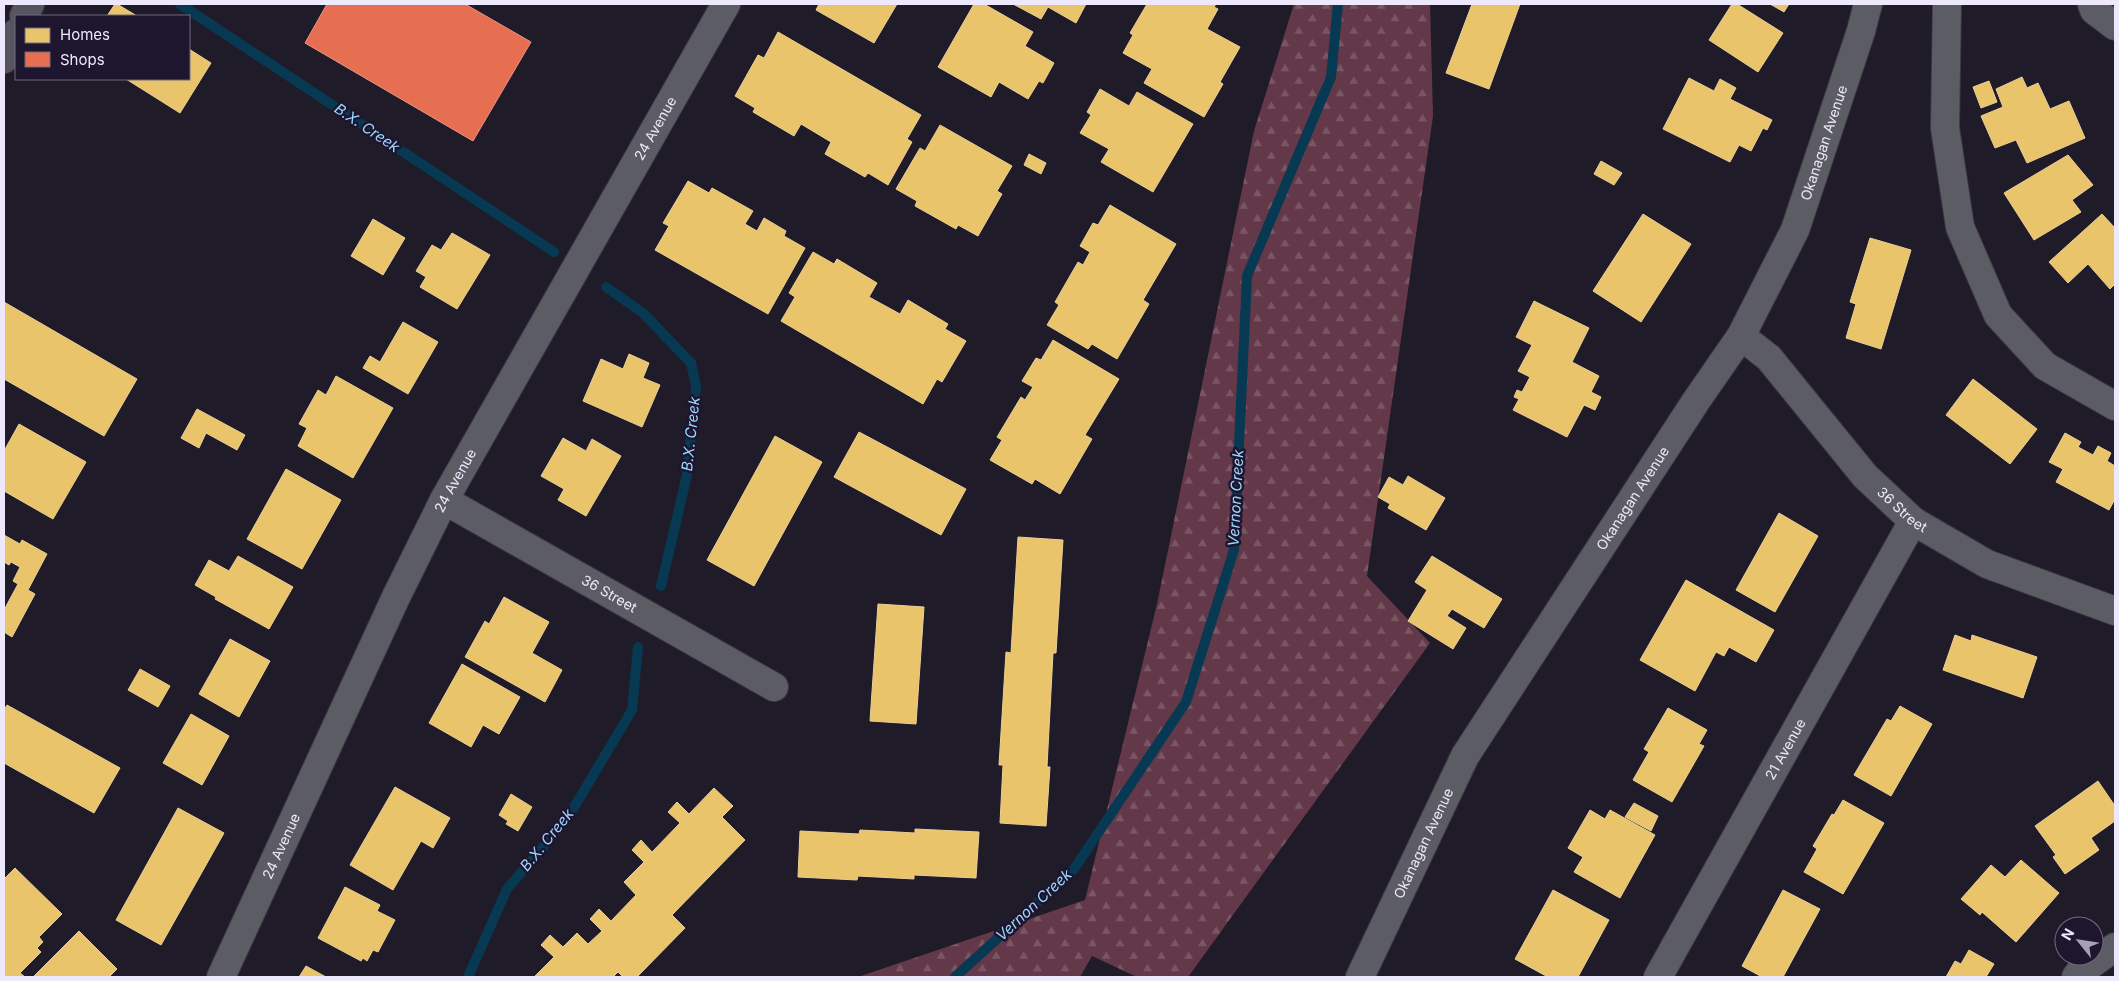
<svg xmlns="http://www.w3.org/2000/svg" width="2119" height="981" font-family="Inter,sans-serif">
	<style>
		.forest { fill: url(#forest-firs) }
		.homes { fill: #e9c46a; stroke: #eacf96 }
		.shops { fill: #e76f51; stroke: #e99384 }
		.lines { fill: none; stroke-linecap: round; stroke-linejoin: round }
		.stream { stroke: #073952; stroke-width: 10 }
		.minor-casing { stroke: #3e3946; stroke-width: 30 }
		.major-casing { stroke: #3e3946; stroke-width: 30 }
		.minor { stroke: #5c5d64; stroke-width: 28 }
		.major { stroke: #56555f; stroke-width: 28 }
		.labels { text-anchor: middle; stroke-width: 5; stroke-linejoin: round; paint-order: stroke }
		.street-label { font-size: 14px; fill: #ede8fb; stroke: #1e152f }
		.water-label { font-size: 15px; font-style: italic; fill: #9ed9ff; stroke: #1e152f }
	</style>
	<defs>
		<pattern id="forest-firs" width="22" height="20" patternUnits="userSpaceOnUse" patternTransform="scale(1.25)"><rect width="22" height="20" fill="#633949"/><path d="M5 1l3.5 6h-7zM16 11l3.5 6h-7z" fill="#7a5664"/></pattern>
	</defs>
	<rect width="100%" height="100%" fill="#201b29"/>
	<polygon class="forest" points="1294,4 1430,4 1433,116 1367,576 1430,643 1188,977 1137,977 1092,956 1080,977 858,977 1085,900 1157,604 1254,131"/>
	<g class="homes">
		<polygon points="115,4 117,4 137,16 107,16"/>
		<polygon points="819,4 897,4 874,43 816,10"/>
		<polygon points="974,4 984,4 1033,32 1025,46 1054,63 1043,83 1039,81 1028,99 999,82 991,97 938,67"/>
		<polygon points="1013,4 1086,4 1076,23 1048,7 1041,19"/>
		<polygon points="1147,4 1216,4 1214,7 1218,9 1207,29 1240,47 1220,82 1223,84 1204,117 1144,83 1152,69 1123,53 1133,35 1130,33"/>
		<polygon points="1472,4 1520,4 1489,89 1446,73"/>
		<polygon points="1732,4 1737,4 1783,33 1758,72 1709,40"/>
		<polygon points="1770,4 1789,4 1784,12"/>
		<polygon points="778,32 921,115 907,139 912,142 888,185 868,173 865,177 825,154 831,142 801,124 794,136 753,112 755,108 735,96 758,55 764,58"/>
		<polygon points="189,49 211,63 180,113 126,79 189,79"/>
		<polygon points="2022,77 2027,88 2038,83 2050,109 2069,101 2085,138 2027,163 2016,140 1995,148 1981,116 2003,107 1996,89"/>
		<polygon points="1689,78 1714,91 1720,79 1736,88 1730,99 1772,120 1767,130 1763,128 1751,151 1739,145 1730,162 1663,129"/>
		<polygon points="1989,81 1997,102 1981,108 1973,87"/>
		<polygon points="1100,89 1129,106 1137,92 1193,124 1153,192 1101,162 1109,149 1080,133 1091,115 1087,112"/>
		<polygon points="940,125 1012,166 997,191 1002,194 978,236 958,225 956,229 915,206 917,201 896,189 920,148 925,151"/>
		<polygon points="1029,154 1046,163 1041,174 1024,165"/>
		<polygon points="2068,155 2093,185 2072,200 2081,212 2034,240 2004,193"/>
		<polygon points="1601,161 1622,173 1614,185 1594,174"/>
		<polygon points="688,181 709,193 712,188 753,211 745,224 757,231 764,218 786,231 784,236 805,248 768,314 655,250 669,226 663,223"/>
		<polygon points="1110,205 1176,244 1143,300 1149,304 1117,359 1092,344 1088,349 1047,325 1059,305 1055,302 1078,262 1083,265 1090,252 1080,246 1093,223 1098,225"/>
		<polygon points="1643,214 1691,244 1641,322 1593,291"/>
		<polygon points="2102,214 2115,228 2115,284 2110,289 2088,264 2068,283 2049,262"/>
		<polygon points="373,219 405,238 383,275 351,256"/>
		<polygon points="452,233 490,255 457,309 420,287 426,277 416,271 432,245 441,250"/>
		<polygon points="1870,238 1911,250 1881,349 1846,338 1856,304 1850,302"/>
		<polygon points="813,252 834,264 837,259 877,283 869,297 900,314 908,300 948,324 945,329 966,341 942,382 937,379 923,404 781,321 795,297 789,293"/>
		<polygon points="1534,301 1589,328 1572,362 1599,376 1591,392 1601,397 1595,410 1584,405 1567,437 1513,410 1519,399 1514,397 1517,390 1522,392 1530,377 1518,371 1532,345 1516,337"/>
		<polygon points="4,302 137,379 104,436 4,379"/>
		<polygon points="403,322 438,342 408,394 363,368 370,356 380,362"/>
		<polygon points="1053,340 1119,379 1085,435 1092,439 1060,494 1035,479 1032,484 990,460 1002,440 997,437 1021,397 1025,400 1033,387 1022,381 1036,358 1041,360"/>
		<polygon points="629,354 649,363 643,378 660,385 642,427 583,401 601,359 623,369"/>
		<polygon points="336,376 393,408 353,478 298,446 307,428 299,424 318,390 326,395"/>
		<polygon points="1973,379 2037,429 2010,464 1946,415"/>
		<polygon points="197,409 245,435 237,450 206,433 199,448 181,438"/>
		<polygon points="19,424 86,462 53,519 4,491 4,451"/>
		<polygon points="859,432 966,489 941,535 834,477"/>
		<polygon points="2065,433 2081,442 2078,447 2093,455 2098,446 2111,453 2107,461 2115,466 2115,499 2109,510 2056,482 2063,469 2049,462"/>
		<polygon points="775,436 822,462 754,586 707,560"/>
		<polygon points="563,438 586,451 592,439 621,456 586,516 558,500 564,489 541,476"/>
		<polygon points="286,469 341,500 302,569 247,539"/>
		<polygon points="1408,476 1445,498 1426,530 1388,508 1390,504 1378,497 1389,477 1403,485"/>
		<polygon points="1779,513 1818,536 1775,612 1736,590"/>
		<polygon points="4,535 20,544 22,540 47,554 28,590 35,594 12,637 4,632 4,610 18,584 13,581 20,567 11,562 9,565 4,562"/>
		<polygon points="1018,537 1063,540 1056,653 1053,653 1047,767 1050,767 1046,826 1000,823 1003,765 999,765 1006,652 1011,653"/>
		<polygon points="238,556 293,587 269,629 215,599 216,597 195,585 209,560 229,571"/>
		<polygon points="1432,556 1502,599 1484,628 1452,609 1447,616 1466,628 1453,649 1408,621 1427,590 1415,582"/>
		<polygon points="1686,580 1774,630 1756,662 1729,647 1724,656 1716,652 1695,691 1640,660"/>
		<polygon points="504,597 549,622 532,653 562,670 545,702 465,657 485,621 489,624"/>
		<polygon points="878,604 924,607 916,724 870,721"/>
		<polygon points="1955,635 1971,641 1972,635 2037,657 2023,698 1943,670"/>
		<polygon points="230,639 270,661 239,717 199,694"/>
		<polygon points="462,664 520,697 499,734 483,725 471,747 429,723"/>
		<polygon points="140,669 170,686 158,707 128,690"/>
		<polygon points="7,705 120,768 94,813 4,763 4,710"/>
		<polygon points="1900,706 1932,724 1891,796 1854,775 1887,719 1891,721"/>
		<polygon points="1668,708 1707,730 1699,744 1704,746 1672,802 1633,780 1649,752 1644,749"/>
		<polygon points="191,714 229,736 202,785 163,763"/>
		<polygon points="2098,781 2115,806 2115,821 2091,838 2099,850 2065,874 2053,857 2056,855 2035,826"/>
		<polygon points="395,787 450,818 433,848 421,841 393,890 350,865"/>
		<polygon points="714,788 733,806 722,817 745,840 672,915 685,928 637,977 623,977 618,972 613,977 534,977 554,957 541,945 550,935 563,947 577,933 588,944 602,931 590,919 599,909 611,921 636,895 624,882 644,862 632,850 641,840 652,852 680,823 668,812 677,802 689,814"/>
		<polygon points="511,794 532,807 518,831 506,824 508,821 499,815"/>
		<polygon points="1843,800 1884,823 1843,894 1804,872 1817,849 1813,846 1832,814 1834,815"/>
		<polygon points="1634,803 1658,816 1651,831 1625,817"/>
		<polygon points="178,808 224,833 161,945 116,920"/>
		<polygon points="1590,810 1605,819 1610,810 1655,835 1620,898 1574,872 1583,857 1568,848"/>
		<polygon points="915,829 979,832 976,878 914,875 914,879 858,876 857,880 798,877 800,831 859,834 860,830 915,833"/>
		<polygon points="2021,860 2059,893 2016,942 1982,912 1980,915 1961,899 1991,865 2005,877"/>
		<polygon points="15,868 62,914 39,937 43,942 37,948 41,952 20,973 25,977 4,977 4,879"/>
		<polygon points="345,887 380,905 377,911 395,920 378,952 373,950 367,961 363,958 361,961 318,938"/>
		<polygon points="1553,890 1609,920 1578,977 1548,977 1515,959"/>
		<polygon points="1783,890 1820,909 1783,977 1762,977 1742,966"/>
		<polygon points="79,931 117,969 109,977 33,977"/>
		<polygon points="1969,950 1994,964 1986,977 1946,977 1955,961 1961,964"/>
		<polygon points="306,966 326,977 299,977"/>
	</g>
	<polygon class="shops" points="327,4 465,4 531,42 473,141 305,43"/>
	<g class="lines">
		<g class="stream">
			<polyline points="180,4 554,252"/>
			<polyline points="606,287 643,313 691,363 696,386 687,475 661,586"/>
			<polyline points="468,977 507,889 567,819 632,710 638,647"/>
			<polyline points="955,977 1074,869 1186,702 1234,550 1247,276 1331,77 1338,4"/>
		</g>
		<defs>
			<g id="minor">
				<polyline points="1947,4 1945,128 1960,227 1998,315 2045,366 2115,406"/>
				<polyline points="2092,4 2094,10 2115,26"/>
				<path id="s1" d="M1741,336L1769,358L1865,476L1913,521L1987,564L2115,611"/>
				<path id="s2" d="M444,500L774,687"/>
				<path id="s3" d="M221,977L396,597L444,500L726,4"/>
				<path id="s4" d="M1360,977L1465,756L1696,401L1741,336L1795,230L1861,31L1868,4"/>
				<path id="s5" d="M1658,977L1913,521"/>
				<polyline points="2076,977 2079,973 2115,947"/>
			</g>
			<g id="major">
				<polyline points="24,16 30,4"/>
				<polyline points="4,59 16,33"/>
			</g>
		</defs>
		<use href="#minor" class="minor-casing"/>
		<use href="#major" class="major-casing"/>
		<use href="#minor" class="minor"/>
		<use href="#major" class="major"/>
	</g>
	<g class="labels">
		<g class="street-label">
			<text dy="5" stroke="none"><textPath href="#s3" startOffset="954">24 Avenue</textPath></text>
			<text dy="5" stroke="none"><textPath href="#s4" startOffset="958">Okanagan Avenue</textPath></text>
			<text dy="5" stroke="none"><textPath href="#s3" startOffset="549">24 Avenue</textPath></text>
			<text dy="5" stroke="none"><textPath href="#s4" startOffset="552">Okanagan Avenue</textPath></text>
			<text dy="5" stroke="none"><textPath href="#s1" startOffset="238">36 Street</textPath></text>
			<text dy="5" stroke="none"><textPath href="#s2" startOffset="190">36 Street</textPath></text>
			<text dy="5" stroke="none"><textPath href="#s5" startOffset="261">21 Avenue</textPath></text>
			<text dy="5" stroke="none"><textPath href="#s4" startOffset="148">Okanagan Avenue</textPath></text>
			<text dy="5" stroke="none"><textPath href="#s3" startOffset="144">24 Avenue</textPath></text>
		</g>
		<g class="water-label">
			<text transform="translate(367 128) rotate(34)" y="5">B.X. Creek</text>
			<text transform="translate(691 434) rotate(-84)" y="5">B.X. Creek</text>
			<text transform="translate(1236 498) rotate(-87)" y="5">Vernon Creek</text>
			<text transform="translate(547 840) rotate(-51)" y="5">B.X. Creek</text>
			<text transform="translate(1034 905) rotate(-43)" y="5">Vernon Creek</text>
		</g>
	</g>
	<rect width="2119" height="981" fill="none" stroke="#ede8fb" stroke-width="10"/>
	<rect x="15" y="15" width="175" height="65" fill="#1e152f" stroke="#716981"/>
	<rect x="25" y="28" width="25" height="15" fill="#e9c46a" stroke="#716981"/>
	<text x="60" y="40" font-size="15" fill="#ede8fb">Homes</text>
	<rect x="25" y="52" width="25" height="15" fill="#e76f51" stroke="#716981"/>
	<text x="60" y="65" font-size="15" fill="#ede8fb">Shops</text>
	<g transform="translate(2079 941) rotate(300)"><circle r="24" fill="#1e152f" stroke="#716981"/>
	<path d="M0-4L9 19L0 12L-9 19Z" fill="#a5a0b2"/>
	<text y="-8" font-size="14" font-weight="bold" text-anchor="middle" fill="#ede8fb">N</text>
	</g>
</svg>
